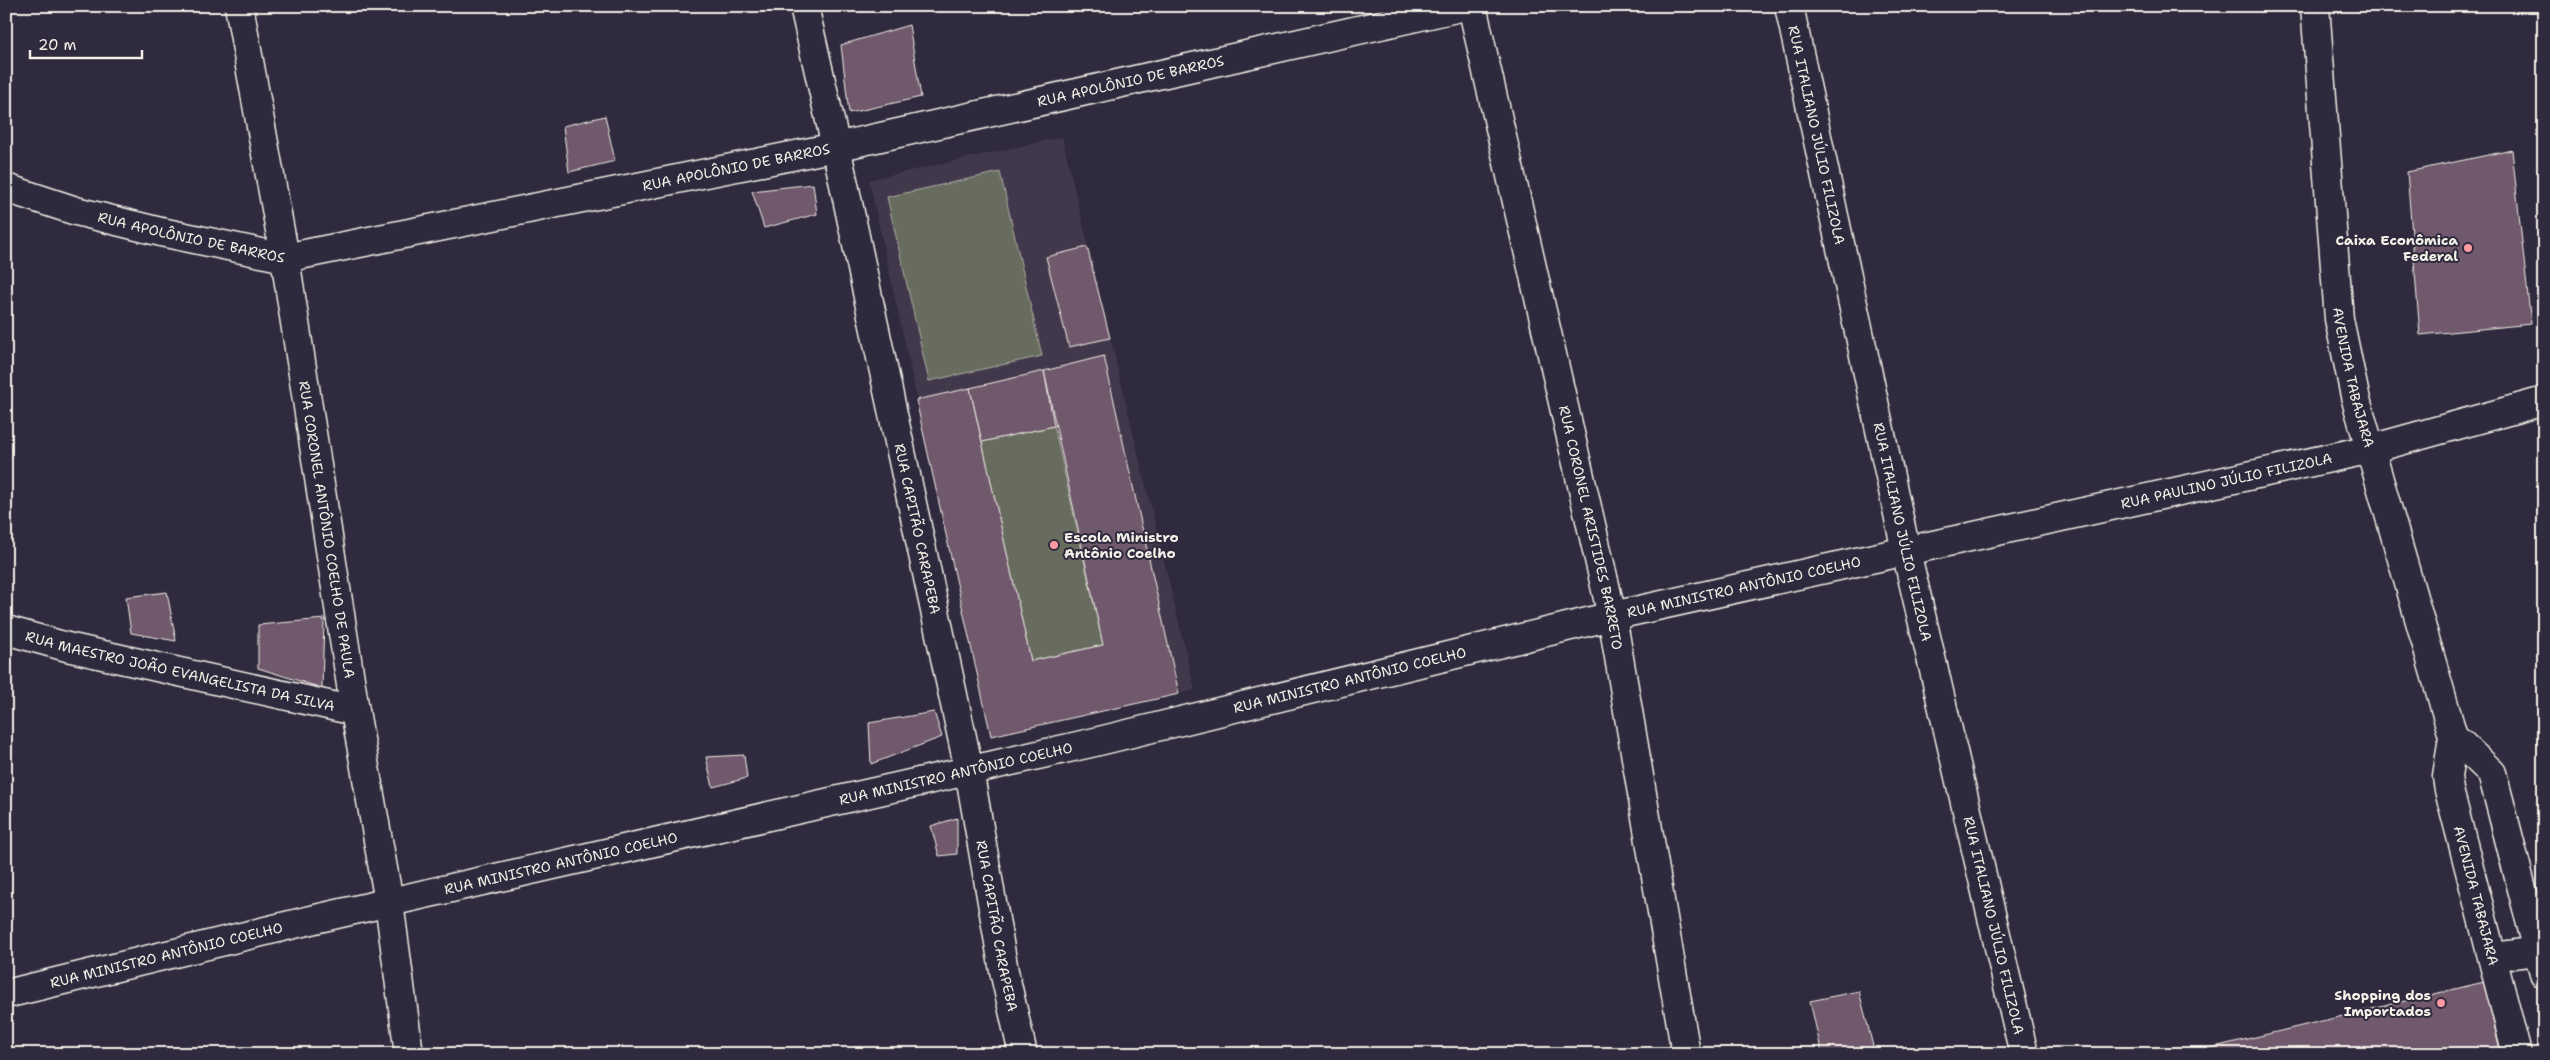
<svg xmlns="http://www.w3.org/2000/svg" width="2550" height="1060" font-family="'Shantell Sans',sans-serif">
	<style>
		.built { fill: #42384b }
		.green { fill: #676c5f; stroke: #aeaea4 }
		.building { fill: #6f596d; stroke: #f4f1e8 }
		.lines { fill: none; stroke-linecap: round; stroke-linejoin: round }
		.street-casing { stroke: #f4f1e8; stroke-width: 31 }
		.secondary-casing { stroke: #f4f1e8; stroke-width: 31 }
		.street { stroke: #2f2a3d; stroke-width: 28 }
		.secondary { stroke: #2f2a3d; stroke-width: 28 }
		.poi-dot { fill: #ff9aa2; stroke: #2f2a3d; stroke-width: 2 }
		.labels { text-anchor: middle; stroke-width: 4; stroke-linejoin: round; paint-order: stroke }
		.street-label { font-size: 14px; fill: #f4f1e8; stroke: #2f2a3d }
		.poi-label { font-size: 14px; font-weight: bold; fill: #f4f1e8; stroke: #2f2a3d; text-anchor: end }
	</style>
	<rect width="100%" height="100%" fill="#2f2a3d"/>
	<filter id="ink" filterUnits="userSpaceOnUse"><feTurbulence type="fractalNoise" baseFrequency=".02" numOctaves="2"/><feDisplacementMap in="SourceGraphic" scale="10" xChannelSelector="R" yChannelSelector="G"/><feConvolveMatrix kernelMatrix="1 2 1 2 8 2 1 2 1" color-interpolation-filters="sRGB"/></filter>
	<g filter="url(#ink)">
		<polygon class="built" points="1062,137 1195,690 991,736 869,180"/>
		<g class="green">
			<polygon points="1000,172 1042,356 929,381 887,197"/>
			<polygon points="1054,426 1103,645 1031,661 982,442"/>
		</g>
		<g class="building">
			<polygon points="909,25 921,97 849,113 841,45"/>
			<polygon points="605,116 615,161 569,172 563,126"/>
			<polygon points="2512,150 2531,324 2420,335 2407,172"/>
			<polygon points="813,184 817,214 764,228 752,191"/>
			<polygon points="1087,247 1110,338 1069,347 1046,257"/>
			<polygon points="1104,356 1179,694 991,736 916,400 970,388 1031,661 1103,645 1044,371"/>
			<polygon points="1044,371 1054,426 982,442 970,388"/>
			<polygon points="167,592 176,641 131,633 126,597"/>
			<polygon points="324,619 322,688 258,668 258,625"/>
			<polygon points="934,712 942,737 871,764 869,723"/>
			<polygon points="744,755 747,778 713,787 706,757"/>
			<polygon points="957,818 957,854 939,856 931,826"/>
			<polygon points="2484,982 2501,1054 2185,1054"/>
			<polygon points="1859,991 1875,1054 1822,1054 1810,1001"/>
		</g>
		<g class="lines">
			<defs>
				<g id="street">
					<path id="s1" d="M239,6L285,258L355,711L389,902L409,1054"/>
					<path id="s2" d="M804,6L836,147L969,770L1004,971L1023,1054"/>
					<path id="s3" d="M2315,6L2339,319L2355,396L2453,736L2447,777L2449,790L2517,1054"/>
					<path id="s4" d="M6,188L76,211L161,232L285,258L836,147L1465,6"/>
					<path id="s5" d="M1906,551L2371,449L2544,401"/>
					<path id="s6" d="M6,630L67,647L355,711"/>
					<polyline points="2453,736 2492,773 2544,974"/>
					<polyline points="2493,957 2544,950"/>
				</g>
				<g id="secondary">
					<path id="s7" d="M1472,6L1612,616L1686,1054"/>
					<path id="s8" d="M1789,6L1906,551L2024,1054"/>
					<path id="s9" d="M6,994L315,919L1095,742L1612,616L1906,551"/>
				</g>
			</defs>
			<use href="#street" class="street-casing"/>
			<use href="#secondary" class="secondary-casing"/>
			<use href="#street" class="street"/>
			<use href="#secondary" class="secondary"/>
		</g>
	</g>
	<g class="poi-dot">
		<circle cx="2468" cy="248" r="5"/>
		<circle cx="1054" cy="545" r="5"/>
		<circle cx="2441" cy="1003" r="5"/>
	</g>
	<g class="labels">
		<g class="street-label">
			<text dy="5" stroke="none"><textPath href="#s4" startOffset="1152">RUA APOLÔNIO DE BARROS</textPath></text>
			<text dy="5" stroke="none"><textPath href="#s8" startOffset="132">RUA ITALIANO JÚLIO FILIZOLA</textPath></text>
			<text dy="5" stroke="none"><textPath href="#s4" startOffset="748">RUA APOLÔNIO DE BARROS</textPath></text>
			<text dy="5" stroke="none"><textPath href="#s4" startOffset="192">RUA APOLÔNIO DE BARROS</textPath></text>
			<text dy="5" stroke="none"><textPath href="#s3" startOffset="374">AVENIDA TABAJARA</textPath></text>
			<text dy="5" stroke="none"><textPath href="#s5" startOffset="328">RUA PAULINO JÚLIO FILIZOLA</textPath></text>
			<text dy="5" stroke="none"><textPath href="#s7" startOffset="535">RUA CORONEL ARISTIDES BARRETO</textPath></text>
			<text dy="5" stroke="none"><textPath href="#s1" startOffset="531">RUA CORONEL ANTÔNIO COELHO DE PAULA</textPath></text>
			<text dy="5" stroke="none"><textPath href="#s2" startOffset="535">RUA CAPITÃO CARAPEBA</textPath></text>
			<text dy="5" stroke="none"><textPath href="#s8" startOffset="538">RUA ITALIANO JÚLIO FILIZOLA</textPath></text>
			<text dy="5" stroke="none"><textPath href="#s9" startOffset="1785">RUA MINISTRO ANTÔNIO COELHO</textPath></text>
			<text dy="5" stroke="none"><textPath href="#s6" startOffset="179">RUA MAESTRO JOÃO EVANGELISTA DA SILVA</textPath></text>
			<text dy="5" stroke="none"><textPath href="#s9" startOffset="1380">RUA MINISTRO ANTÔNIO COELHO</textPath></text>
			<text dy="5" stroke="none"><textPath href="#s9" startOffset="975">RUA MINISTRO ANTÔNIO COELHO</textPath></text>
			<text dy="5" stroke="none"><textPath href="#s9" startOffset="570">RUA MINISTRO ANTÔNIO COELHO</textPath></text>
			<text dy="5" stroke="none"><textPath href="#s3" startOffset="910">AVENIDA TABAJARA</textPath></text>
			<text dy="5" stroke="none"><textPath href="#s8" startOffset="942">RUA ITALIANO JÚLIO FILIZOLA</textPath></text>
			<text dy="5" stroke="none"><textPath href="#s2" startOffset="940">RUA CAPITÃO CARAPEBA</textPath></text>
			<text dy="5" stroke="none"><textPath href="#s9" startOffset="165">RUA MINISTRO ANTÔNIO COELHO</textPath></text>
		</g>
		<g class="poi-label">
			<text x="2458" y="245">Caixa Econômica<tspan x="2458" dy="16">Federal</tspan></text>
			<text x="1064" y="542" text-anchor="start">Escola Ministro<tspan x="1064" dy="16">Antônio Coelho</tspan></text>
			<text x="2431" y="1000">Shopping dos<tspan x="2431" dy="16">Importados</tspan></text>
		</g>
	</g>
	<rect width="2550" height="1060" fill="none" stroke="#2f2a3d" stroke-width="25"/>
	<rect x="12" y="12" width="2525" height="1035" fill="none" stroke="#f4f1e8" stroke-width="2" filter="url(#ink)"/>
	<path d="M30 50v8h112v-8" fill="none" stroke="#f4f1e8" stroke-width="2.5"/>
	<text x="38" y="50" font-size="15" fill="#f4f1e8" stroke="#2f2a3d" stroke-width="4" paint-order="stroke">20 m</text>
</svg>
